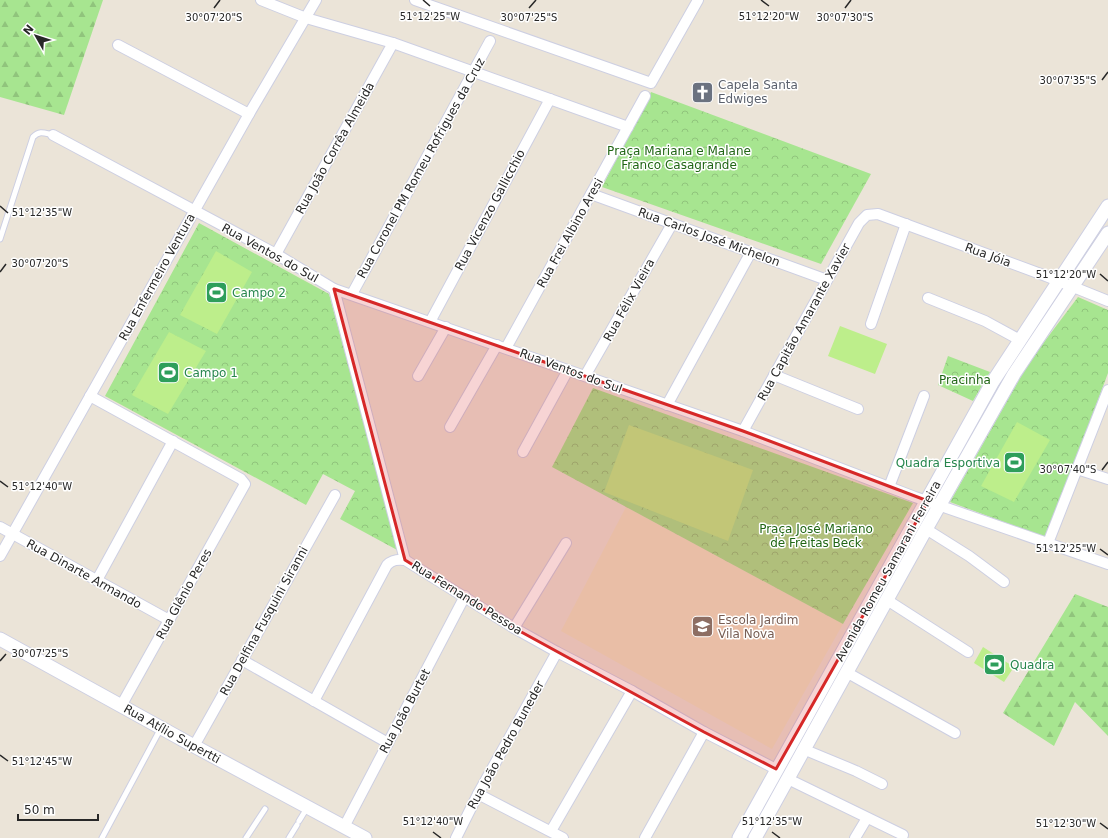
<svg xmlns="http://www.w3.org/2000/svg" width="1108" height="838" font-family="'DejaVu Sans',sans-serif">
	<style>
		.education { fill: #eee4c6 }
		.forest { fill: url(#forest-firs) }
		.park { fill: url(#park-crowns) }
		.pitch { fill: #bdee8b }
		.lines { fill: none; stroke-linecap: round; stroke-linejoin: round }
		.service-casing { stroke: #cdcfe2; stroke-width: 7 }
		.minor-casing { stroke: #cdcfe2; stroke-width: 12 }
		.tertiary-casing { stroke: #cdcfe2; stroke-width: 15 }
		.service { stroke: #fff; stroke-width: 5 }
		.minor { stroke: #fff; stroke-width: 10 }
		.tertiary { stroke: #fff; stroke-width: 13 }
		.marked { fill: #d62828; fill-opacity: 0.2; stroke: #d62828; stroke-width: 3; stroke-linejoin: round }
		.ticks { fill: none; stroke: #272727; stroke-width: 1.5 }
		.labels { text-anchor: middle; stroke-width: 3; stroke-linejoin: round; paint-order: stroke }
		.worship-label { font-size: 12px; fill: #5b616d; stroke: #fff; text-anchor: start }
		.street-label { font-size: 12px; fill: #272727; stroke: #fff }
		.park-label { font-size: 12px; fill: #216615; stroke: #fff }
		.leisure-label { font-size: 12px; fill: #27864d; stroke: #fff; text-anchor: start }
		.education-label { font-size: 12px; fill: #785e54; stroke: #fff; text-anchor: start }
		.ticks-label { font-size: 10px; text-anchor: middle; fill: #272727; stroke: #fff; stroke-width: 3; stroke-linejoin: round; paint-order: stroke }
	</style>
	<defs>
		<pattern id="forest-firs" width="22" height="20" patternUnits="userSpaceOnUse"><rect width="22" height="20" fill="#a7e590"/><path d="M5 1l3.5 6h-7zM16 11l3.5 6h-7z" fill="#90c47c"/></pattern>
		<pattern id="park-crowns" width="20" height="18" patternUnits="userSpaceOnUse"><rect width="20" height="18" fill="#a7e590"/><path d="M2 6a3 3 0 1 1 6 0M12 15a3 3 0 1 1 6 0" fill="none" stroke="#90c47c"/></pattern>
	</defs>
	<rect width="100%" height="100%" fill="#ebe4d8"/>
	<polygon class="education" points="626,507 843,624 772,749 561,631"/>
	<g class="forest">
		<polygon points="0,0 103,0 64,115 0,97"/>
		<polygon points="1075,594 1108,607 1108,736 1075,702 1054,746 1003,713"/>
	</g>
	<g class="park">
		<polygon points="651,92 871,174 821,264 602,187"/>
		<polygon points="199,223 329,294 399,551 340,519 355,491 323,474 306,505 105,396"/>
		<polygon points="1078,297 1108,310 1108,373 1047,538 950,502 1029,362"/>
		<polygon points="948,356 990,372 973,401 938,385"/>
		<polygon points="593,388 913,503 843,624 552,467"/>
	</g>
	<g class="pitch">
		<polygon points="216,251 252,272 217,334 180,315"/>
		<polygon points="840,326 887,344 875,374 828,356"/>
		<polygon points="169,332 206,351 168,414 132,395"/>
		<polygon points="1017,422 1050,440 1014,502 981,486"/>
		<polygon points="629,425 753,470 728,541 604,492"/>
		<polygon points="983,647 1014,667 1004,682 974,663"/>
	</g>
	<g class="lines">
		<defs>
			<g id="service">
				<path d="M0,239L33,137C40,130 44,133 53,135"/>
				<polyline points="299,821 307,808"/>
				<polyline points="102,838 161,728"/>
				<polyline points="246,838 265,809"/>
				<polyline points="289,838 297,825"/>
			</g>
			<g id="minor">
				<polyline points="261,0 306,18 393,43 628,127"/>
				<polyline points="415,0 651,83 698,0"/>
				<polyline points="118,45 249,114"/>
				<polyline points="53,135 276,254 334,289 743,431 915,497 1108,564"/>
				<polyline points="591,194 827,280"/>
				<polyline points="276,254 393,43"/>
				<polyline points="334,289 405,560"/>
				<polyline points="352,294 490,41"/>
				<polyline points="928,298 985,321 1020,340"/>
				<polyline points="430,322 550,99"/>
				<polyline points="871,324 906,224"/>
				<polyline points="506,348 645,96"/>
				<polyline points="774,375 858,409"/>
				<polyline points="418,376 446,327"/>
				<polyline points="585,376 672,224"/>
				<polyline points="90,396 241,479 245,484 121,706"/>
				<polyline points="667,405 751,252"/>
				<polyline points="450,427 497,345"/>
				<polyline points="743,431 859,223 867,215 878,214 1046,276 1108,301"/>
				<polyline points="523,452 568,370"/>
				<polyline points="1077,469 1108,479"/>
				<polyline points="889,487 924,396"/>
				<polyline points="0,527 169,620"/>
				<polyline points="926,529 969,556 1004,582"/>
				<polyline points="1048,543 1108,390"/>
				<polyline points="0,556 249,114 316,0"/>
				<polyline points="97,580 173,441"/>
				<polyline points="887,600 968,652"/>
				<polyline points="514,628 566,543"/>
				<polyline points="242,660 388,743"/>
				<polyline points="846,672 955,733"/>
				<path d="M314,701L387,565C392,560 397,559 405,560L514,628L557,652L632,691L704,732L776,769"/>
				<polyline points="194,746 335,495"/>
				<polyline points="803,749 856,771 882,784"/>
				<polyline points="788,779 903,835"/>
				<polyline points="478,794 563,838"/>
				<polyline points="344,827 465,596"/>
				<polyline points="551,831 632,691"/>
				<polyline points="456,838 478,794 557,652"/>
				<polyline points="645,838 704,732"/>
				<polyline points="855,838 867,818"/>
			</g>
			<g id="tertiary">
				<polyline points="0,639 194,746 365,838"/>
				<polyline points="739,838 992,383 1108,206"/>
				<polyline points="755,838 926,529 1014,374 1108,233"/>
			</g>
		</defs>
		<use href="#service" class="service-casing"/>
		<use href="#minor" class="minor-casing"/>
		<use href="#tertiary" class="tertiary-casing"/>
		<use href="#service" class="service"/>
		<use href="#minor" class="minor"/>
		<use href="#tertiary" class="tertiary"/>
	</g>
	<path class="marked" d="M334,289L743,431L928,501L776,769L704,732L514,628L405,560Z"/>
	<path class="ticks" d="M423,0L430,6M761,0L769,6M214,8L220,0M529,8L536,0M845,8L851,0M1102,80L1108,72M0,206L8,213M0,272L6,264M1100,274L1108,281M1102,470L1108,462M0,481L8,487M1100,549L1108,555M0,661L6,654M0,755L8,761M1100,823L1108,829M433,832L441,838M772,832L780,838"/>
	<defs>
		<symbol id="church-square" viewBox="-11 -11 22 22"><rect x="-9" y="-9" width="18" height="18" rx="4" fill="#6b7280" stroke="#fff"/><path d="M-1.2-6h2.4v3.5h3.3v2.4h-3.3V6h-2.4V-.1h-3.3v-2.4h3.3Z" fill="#fff"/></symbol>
		<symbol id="stadium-square" viewBox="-11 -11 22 22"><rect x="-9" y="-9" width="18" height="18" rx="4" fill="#2e9e5b" stroke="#fff"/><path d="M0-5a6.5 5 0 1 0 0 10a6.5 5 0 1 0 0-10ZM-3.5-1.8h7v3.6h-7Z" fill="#fff"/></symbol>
		<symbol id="school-square" viewBox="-11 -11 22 22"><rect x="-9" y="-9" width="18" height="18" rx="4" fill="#8d6e63" stroke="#fff"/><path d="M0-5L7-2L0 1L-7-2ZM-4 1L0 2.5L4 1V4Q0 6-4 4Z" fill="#fff"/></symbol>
	</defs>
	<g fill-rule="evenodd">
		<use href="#church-square" x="690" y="80" width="25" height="25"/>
		<use href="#stadium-square" x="204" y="280" width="25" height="25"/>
		<use href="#stadium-square" x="156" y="360" width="25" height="25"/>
		<use href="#stadium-square" x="1002" y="450" width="25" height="25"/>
		<use href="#school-square" x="690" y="614" width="25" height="25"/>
		<use href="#stadium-square" x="982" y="652" width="25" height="25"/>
	</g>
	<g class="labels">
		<g class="worship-label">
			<text x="718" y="89">Capela Santa<tspan x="718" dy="14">Edwiges</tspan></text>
		</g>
		<g class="street-label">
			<text transform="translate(335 148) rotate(-61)" y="4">Rua João Corrêa Almeida</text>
			<text transform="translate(421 168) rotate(-61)" y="4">Rua Coronel PM Romeu Rofrigues da Cruz</text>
			<text transform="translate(490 210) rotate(-62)" y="4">Rua Vicenzo Gallicchio</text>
			<text transform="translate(570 233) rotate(-61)" y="4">Rua Frei Albino Aresi</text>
			<text transform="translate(709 237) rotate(20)" y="4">Rua Carlos José Michelon</text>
			<text transform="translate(270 253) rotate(29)" y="4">Rua Ventos do Sul</text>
			<text transform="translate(988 255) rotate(20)" y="4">Rua Jóia</text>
			<text transform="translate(157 277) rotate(-61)" y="4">Rua Enfermeiro Ventura</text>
			<text transform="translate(629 300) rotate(-61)" y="4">Rua Félix Vieira</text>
			<text transform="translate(804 322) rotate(-61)" y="4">Rua Capitão Amarante Xavier</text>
			<text transform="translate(571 371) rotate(20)" y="4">Rua Ventos do Sul</text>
			<text transform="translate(888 571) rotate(-61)" y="4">Avenida Romeu Samarani Ferreira</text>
			<text transform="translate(84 574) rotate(29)" y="4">Rua Dinarte Armando</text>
			<text transform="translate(184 594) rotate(-61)" y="4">Rua Glênio Peres</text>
			<text transform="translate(467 598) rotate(32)" y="4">Rua Fernando Pessoa</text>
			<text transform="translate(264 621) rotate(-61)" y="4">Rua Delfina Fusquini Siranni</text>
			<text transform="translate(405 711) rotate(-62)" y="4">Rua João Burtet</text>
			<text transform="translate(172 734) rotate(29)" y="4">Rua Atílio Supertti</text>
			<text transform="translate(506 745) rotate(-61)" y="4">Rua João Pedro Buneder</text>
		</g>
		<g class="park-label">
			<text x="679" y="155">Praça Mariana e Malane<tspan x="679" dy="14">Franco Casagrande</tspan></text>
			<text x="965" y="384">Pracinha</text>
			<text x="816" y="533">Praça José Mariano<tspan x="816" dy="14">de Freitas Beck</tspan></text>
		</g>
		<g class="leisure-label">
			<text x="232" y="297">Campo 2</text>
			<text x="184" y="377">Campo 1</text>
			<text x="1000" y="467" text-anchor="end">Quadra Esportiva</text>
			<text x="1010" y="669">Quadra</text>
		</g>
		<g class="education-label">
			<text x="718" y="624">Escola Jardim<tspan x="718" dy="14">Vila Nova</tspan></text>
		</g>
	</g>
	<g class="ticks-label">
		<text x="430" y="20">51°12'25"W</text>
		<text x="769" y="20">51°12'20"W</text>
		<text x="214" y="21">30°07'20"S</text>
		<text x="529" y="21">30°07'25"S</text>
		<text x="845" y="21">30°07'30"S</text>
		<text x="1068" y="84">30°07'35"S</text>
		<text x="42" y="216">51°12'35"W</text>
		<text x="40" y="267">30°07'20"S</text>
		<text x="1066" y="278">51°12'20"W</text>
		<text x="1068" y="473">30°07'40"S</text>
		<text x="42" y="490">51°12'40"W</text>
		<text x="1066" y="552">51°12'25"W</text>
		<text x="40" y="657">30°07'25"S</text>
		<text x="42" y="765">51°12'45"W</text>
		<text x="433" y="825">51°12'40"W</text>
		<text x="772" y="825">51°12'35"W</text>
		<text x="1066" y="827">51°12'30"W</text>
	</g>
	<g transform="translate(36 36) rotate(309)" stroke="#ffffff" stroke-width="3" paint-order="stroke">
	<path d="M0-3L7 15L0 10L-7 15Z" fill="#272727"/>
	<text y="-6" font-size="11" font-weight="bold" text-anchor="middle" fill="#272727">N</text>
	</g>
	<path d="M18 814v6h80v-6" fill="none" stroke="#272727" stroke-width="2"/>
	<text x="24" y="814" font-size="12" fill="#272727" stroke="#ffffff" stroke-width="3" paint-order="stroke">50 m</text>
</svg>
